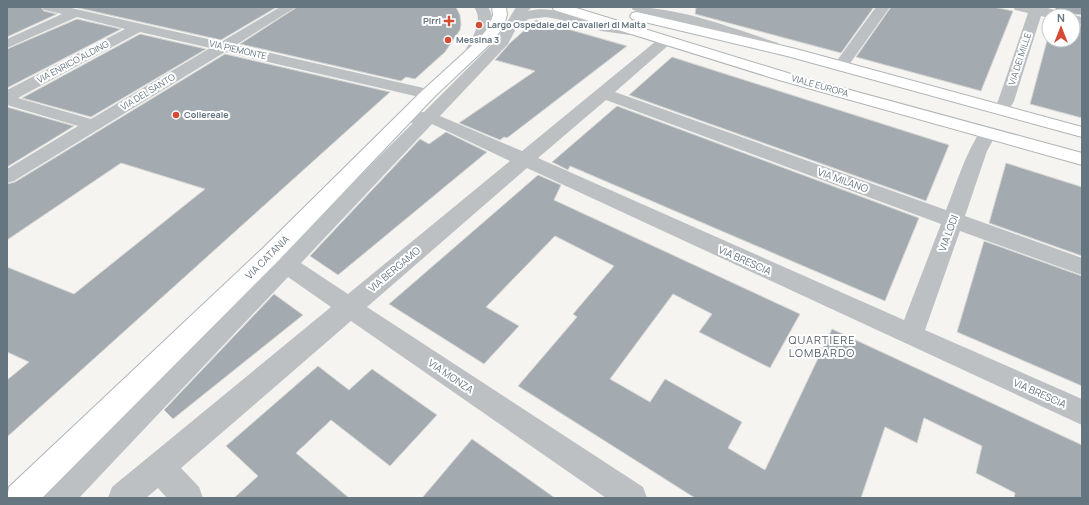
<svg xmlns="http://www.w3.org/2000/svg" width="1089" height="505" font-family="Manrope,sans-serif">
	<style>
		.building { fill: #a4abb0; stroke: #d6d6d4 }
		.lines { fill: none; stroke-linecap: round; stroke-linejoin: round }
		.secondary-casing { stroke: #aeb4b8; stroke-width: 2 }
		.primary-casing { stroke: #b0b4b7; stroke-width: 2 }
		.minor { fill: #bcc0c3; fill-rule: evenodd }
		.secondary { fill: #fff; fill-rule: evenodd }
		.primary { fill: #fff; fill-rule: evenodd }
		.poi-dot { fill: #d34c33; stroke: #fff; stroke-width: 1.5 }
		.labels { text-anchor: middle; stroke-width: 4; stroke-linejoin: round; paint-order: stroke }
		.far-poi-label { font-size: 9px; font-weight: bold; fill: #667680; stroke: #fff; text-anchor: start }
		.far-street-label { font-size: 9px; fill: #667680; stroke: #fff }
		.street-label { font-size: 10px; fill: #667680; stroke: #fff }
		.neighbourhood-label { font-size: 11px; letter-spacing: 1px; fill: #535f65; stroke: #fff }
	</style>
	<rect width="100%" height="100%" fill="#f5f4f1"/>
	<g class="building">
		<polygon points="7,7 41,7 44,11 57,14 7,37"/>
		<polygon points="74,7 277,7 221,40"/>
		<polygon points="297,7 456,7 460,15 461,25 460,30 445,52 415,79 406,77 401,81 240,44"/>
		<polygon points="696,7 874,7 841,53 695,14"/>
		<polygon points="891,7 994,7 1013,11 981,91 856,57"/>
		<polygon points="1056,7 1082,7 1082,15 1073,14 1068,15 1065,12 1055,9"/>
		<polygon points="77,19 121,29 7,88 7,49"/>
		<polygon points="536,20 627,46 507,138 504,137 500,140 459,123 535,71 495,60 510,43"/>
		<polygon points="1073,25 1082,26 1082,118 1030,104 1049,33 1049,40 1073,40"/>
		<polygon points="140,34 206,49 91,117 22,98"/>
		<polygon points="225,54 390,92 7,437 7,380 29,362 7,352 7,267 74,294 205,189 121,163 7,240 7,184 15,182"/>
		<polygon points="672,57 949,145 926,201 629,95"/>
		<polygon points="617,106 919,218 885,301 570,166 568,170 552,162"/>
		<polygon points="7,107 74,126 7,167"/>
		<polygon points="446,132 487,152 338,275 310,256 420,139 429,144"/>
		<polygon points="1006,163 1082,187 1082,256 989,223"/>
		<polygon points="538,175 561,185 554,200 800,314 770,368 699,332 712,314 673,294 610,379 650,402 665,379 742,422 728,448 765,470 832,329 1082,445 1082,498 1014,498 1015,493 976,473 982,446 924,418 917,443 885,427 861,498 695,498 518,386 577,317 573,314 614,266 555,236 486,307 519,326 484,364 389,304"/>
		<polygon points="984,241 1082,276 1082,386 957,332"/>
		<polygon points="274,294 303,315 173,419 164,410"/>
		<polygon points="318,366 349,390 372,369 437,415 390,466 331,420 296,453 349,498 234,498 258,476 226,446"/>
		<polygon points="472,439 555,498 422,498"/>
	</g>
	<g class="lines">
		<defs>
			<polygon id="secondary" points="492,7 506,7 507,15 503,28 488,46 434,97 279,260 42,498 7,498 9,487 263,248 422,91 478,40 489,27 493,15"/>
			<g id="primary">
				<polygon points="552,7 573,7 791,74 1082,153 1082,165 779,80 554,10"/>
				<polygon points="637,12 796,49 1082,127 1082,137 787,56 632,19 630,16 632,13"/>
			</g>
		</defs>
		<use href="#secondary" class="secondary-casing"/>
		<use href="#primary" class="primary-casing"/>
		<g class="minor">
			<path d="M42,7H67L221,42L280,7H296L236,45L428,89L434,91L436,94L434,97L428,99L225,52L14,181L7,183V169L78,126L7,105V90L125,29L77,17L7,48V39L62,14L44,10ZM140,32L210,48L91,119L18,98Z"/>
			<path d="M474,7H488C499,23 484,40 477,55L475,58H465L463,55C470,40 485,23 474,7Z"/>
			<path d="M516,7H532L528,11C553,5 576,17 601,23C615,26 630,27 644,29L649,30L651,33L649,36L644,37L601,31L557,19L546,17L529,19L518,25L508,44L440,116L522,151L661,37H671L673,40L671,43L615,92L946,210C957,183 965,153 982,129L988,128L994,129L997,133L987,151L965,216L1082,258V275L960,231L925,330L1082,399V425L527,168L367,307L643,487L647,498H606L351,321L181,468L199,487L203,498H167L158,488L146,498H108L112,487L331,307L288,277L79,498H43L47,487L270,265L262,256L265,250L273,248L283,252L413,123L399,122L396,118L399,114L424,112L497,39ZM606,100L941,224L904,320L538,158ZM432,124L510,161L348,294L301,263Z"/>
			<path d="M631,7C680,7 732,28 778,43L780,46L778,49H768L712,31L633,10Z"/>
			<polygon points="876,7 890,7 846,69 836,69 833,66"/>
			<polygon points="1013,7 1044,7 1065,13 1067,16 1049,16 1049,18 1041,16 1014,101 1007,114 1001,115 995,114 993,110 998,101 1028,13 1015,10"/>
			<polygon points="1073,15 1082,17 1082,25 1073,23 1073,16 1069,16"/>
		</g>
		<use href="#secondary" class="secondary"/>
		<use href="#primary" class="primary"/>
	</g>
	<g class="poi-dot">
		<path d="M447 15h4v4h4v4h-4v4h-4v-4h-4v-4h4z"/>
		<circle cx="479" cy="25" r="4"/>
		<circle cx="448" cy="40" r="4"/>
		<circle cx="176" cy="115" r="4"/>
	</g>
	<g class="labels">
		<g class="far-poi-label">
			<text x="441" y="24" text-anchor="end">Pirri</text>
			<text x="487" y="28">Largo Ospedale dei Cavalieri di Malta</text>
			<text x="456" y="43">Messina 3</text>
			<text x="184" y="118">Collereale</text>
		</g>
		<g class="far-street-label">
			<text transform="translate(238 50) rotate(13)" y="3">VIA PIEMONTE</text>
			<text transform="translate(1020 59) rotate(-72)" y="3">VIA DEI MILLE</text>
			<text transform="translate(73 62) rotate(-28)" y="3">VIA ENRICO ALDING</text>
			<text transform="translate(820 86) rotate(16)" y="3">VIALE EUROPA</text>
			<text transform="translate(148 92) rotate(-31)" y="3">VIA DEL SANTO</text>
		</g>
		<g class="street-label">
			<text transform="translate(843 180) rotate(20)" y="4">VIA MILANO</text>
			<text transform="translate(948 233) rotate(-70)" y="4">VIA LODI</text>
			<text transform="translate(267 257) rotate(-45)" y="4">VIA CATANIA</text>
			<text transform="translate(745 260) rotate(24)" y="4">VIA BRESCIA</text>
			<text transform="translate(394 269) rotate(-40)" y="4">VIA BERGAMO</text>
			<text transform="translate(451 376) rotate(34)" y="4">VIA MONZA</text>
			<text transform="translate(1040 393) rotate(24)" y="4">VIA BRESCIA</text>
		</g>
		<g class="neighbourhood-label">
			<text x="822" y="344">QUARTIERE<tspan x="822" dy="13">LOMBARDO</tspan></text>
		</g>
	</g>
	<rect width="1089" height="505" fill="none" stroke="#667680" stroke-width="16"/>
	<g transform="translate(1061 28)"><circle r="19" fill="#ffffff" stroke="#c2c8cc"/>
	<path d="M0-3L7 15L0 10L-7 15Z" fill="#d34c33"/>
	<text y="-6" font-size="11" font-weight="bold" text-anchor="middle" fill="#667680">N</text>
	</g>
</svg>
